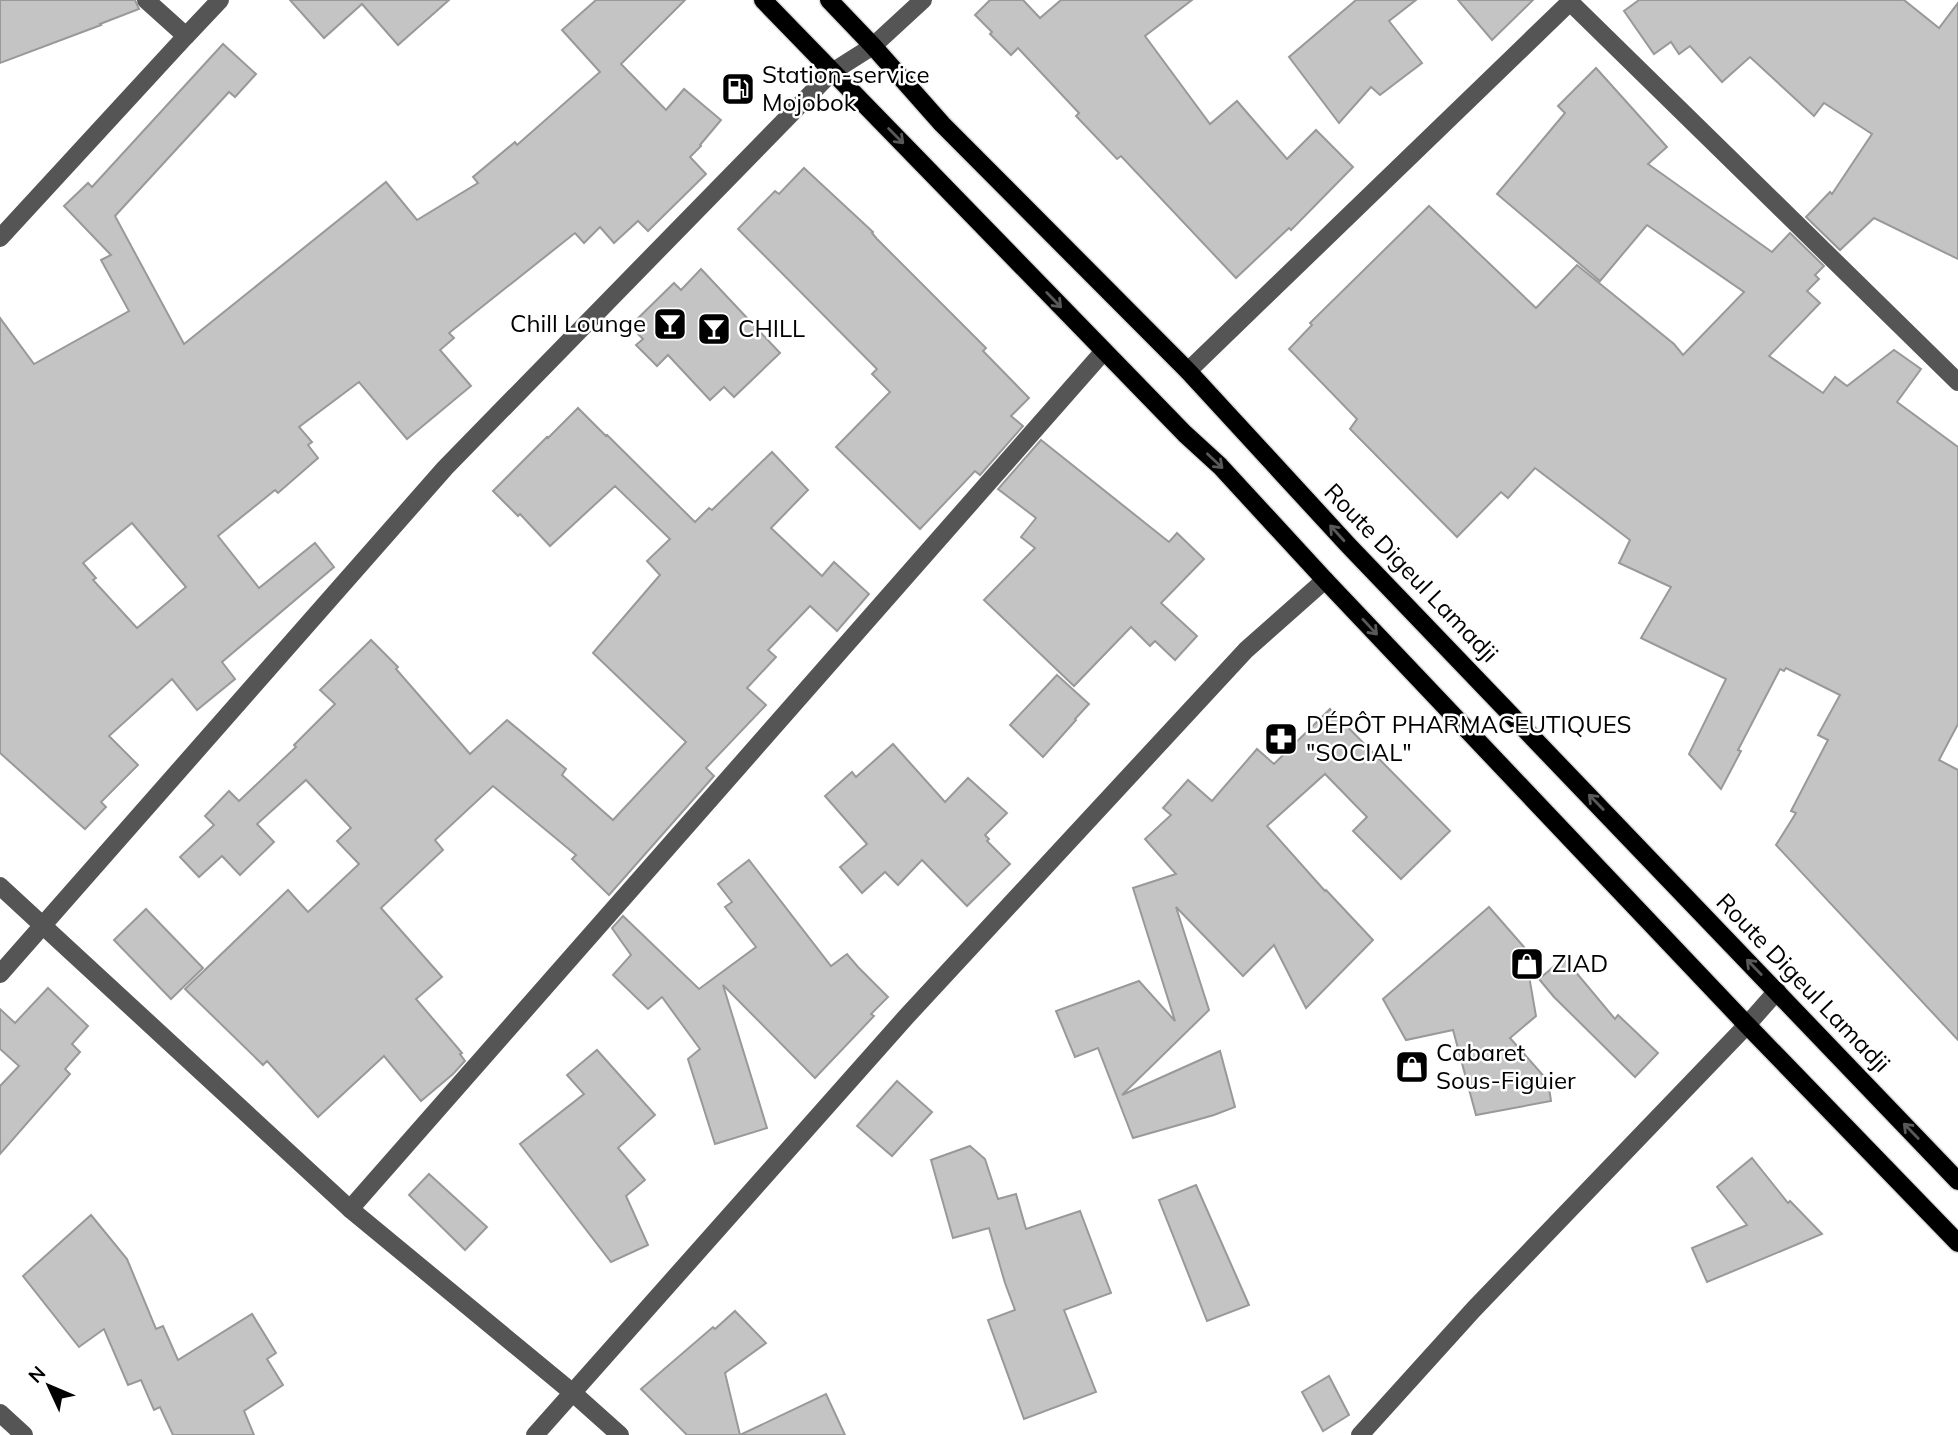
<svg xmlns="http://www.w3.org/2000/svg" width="1958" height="1435" font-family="Mulish,sans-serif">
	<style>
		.building { fill: #c4c4c4; stroke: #999; stroke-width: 2; fill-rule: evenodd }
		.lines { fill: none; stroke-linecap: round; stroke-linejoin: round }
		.major-casing { stroke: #dbdbdb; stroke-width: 21 }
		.minor { stroke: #555; stroke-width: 18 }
		.major { stroke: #000; stroke-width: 18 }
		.oneway { stroke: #595959 }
		.labels { text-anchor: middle; stroke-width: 5; stroke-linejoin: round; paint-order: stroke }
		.poi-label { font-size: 24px; fill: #000; stroke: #fff; text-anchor: start }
		.street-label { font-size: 24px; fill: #000; stroke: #fff }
	</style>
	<rect width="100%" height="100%" fill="#fff"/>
	<g class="building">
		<polygon points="0,0 135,0 139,9 100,24 101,25 0,63"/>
		<polygon points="290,0 449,0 398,45 362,4 324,38"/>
		<path d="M596,0H685L621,64L666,110L684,89L721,120L700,145L701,146L690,157L706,174L648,231L638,221L614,243L600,227L584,243L575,233L449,333L454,338L440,350L471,386L407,439L359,382L299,427L312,442L308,445L318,458L278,493L275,490L218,536L259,588L315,543L334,567L222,662L235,679L197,710L172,679L109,736L138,765L101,802L106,807L85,829L0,753V318L34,364L129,311L101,260L111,255L64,206L88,183L92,187L223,44L256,74L235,97L229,92L115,216L184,344L386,182L417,220L478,183L473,177L515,142L517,145L600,72L562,30ZM132,523L186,587L137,628L93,580L96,578L83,563Z"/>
		<polygon points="990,0 1023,0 1040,18 1061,0 1192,0 1145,36 1210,124 1237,101 1287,159 1316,130 1353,167 1291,230 1289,228 1236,278 1121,156 1117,159 1076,116 1079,113 1018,48 1011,55 990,34 992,32 975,15"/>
		<polygon points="1356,0 1416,0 1389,21 1422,63 1380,95 1371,87 1339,123 1289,57"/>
		<polygon points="1458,0 1533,0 1492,40"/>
		<polygon points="1639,0 1904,0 1939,28 1958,3 1958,259 1874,218 1840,250 1806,217 1830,192 1832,194 1872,134 1824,103 1814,116 1750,57 1722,82 1690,46 1679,54 1671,42 1654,54 1624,11"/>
		<polygon points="1596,68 1667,147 1648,164 1772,252 1790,233 1824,266 1815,275 1819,279 1807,291 1820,303 1769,356 1823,393 1835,377 1847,386 1894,350 1921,369 1897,402 1958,447 1958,724 1939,760 1958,770 1958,1040 1776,845 1796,813 1791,811 1828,740 1818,735 1840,695 1786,668 1784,671 1780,669 1738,750 1741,751 1721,789 1689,754 1726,679 1641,638 1671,587 1619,563 1630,540 1535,468 1508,498 1501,492 1457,537 1350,429 1357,419 1289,349 1312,325 1310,323 1429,206 1536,308 1577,265 1674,344 1683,355 1744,292 1647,225 1600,281 1497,194 1565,113 1558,106"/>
		<polygon points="804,168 873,232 872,233 877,239 986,348 983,351 1029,398 1011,416 1023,426 980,475 975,471 920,529 836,447 890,392 872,374 877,369 738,229 775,191 779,194"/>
		<polygon points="701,269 780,353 734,397 724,387 710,400 668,355 657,366 636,345 643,339 630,326 674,283 681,290"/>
		<polygon points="578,408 606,436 607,435 695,522 709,508 712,510 772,452 808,490 771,528 822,576 834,562 869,594 837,631 810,606 768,650 776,657 747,688 766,705 706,768 714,776 609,895 572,859 576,855 493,786 435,840 443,850 381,908 442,977 416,999 462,1053 460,1054 465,1061 453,1074 421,1101 384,1056 318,1117 267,1061 263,1065 185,989 288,890 308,912 359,864 337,841 351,828 306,780 257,824 274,842 240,875 222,856 199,877 180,857 214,825 205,816 229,791 239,801 296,747 294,745 335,704 320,690 371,640 398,667 396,669 470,754 507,720 566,769 562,775 613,820 686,742 593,653 660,575 647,561 670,539 615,486 550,546 520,514 518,516 493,491 547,437 548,438"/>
		<polygon points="1041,440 1169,542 1177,533 1204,559 1161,603 1197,636 1175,660 1155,641 1150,646 1131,627 1074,686 984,600 1035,548 1021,537 1036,518 998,489"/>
		<polygon points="1057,675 1089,704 1075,719 1076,720 1043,757 1010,725"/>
		<polygon points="1330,709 1450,831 1401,879 1353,831 1367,817 1325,774 1267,826 1325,891 1326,890 1373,940 1306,1008 1274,945 1243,976 1176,907 1209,1010 1122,1095 1220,1051 1235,1107 1214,1115 1133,1138 1098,1048 1075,1057 1056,1011 1139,981 1175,1021 1133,888 1176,874 1145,839 1171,815 1163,808 1188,780 1212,801 1257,749 1274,764"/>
		<polygon points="893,744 945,802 968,778 1007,813 985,835 989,839 987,841 1010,864 967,906 922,860 898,885 885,872 862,893 840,867 867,844 825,796 852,772 856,777"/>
		<polygon points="749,860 831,966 847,954 858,967 888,997 871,1014 874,1016 815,1078 723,985 767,1128 715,1144 688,1059 700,1049 662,997 648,1009 613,975 631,955 612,928 623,916 699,989 756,947 725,907 732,902 718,884"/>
		<polygon points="1489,907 1524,947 1536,1016 1510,1038 1548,1081 1551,1101 1476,1115 1453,1030 1406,1040 1383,999"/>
		<polygon points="146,909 203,968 171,999 114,940"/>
		<polygon points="1564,958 1615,1019 1618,1015 1658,1053 1635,1077 1554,997 1539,979"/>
		<polygon points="48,988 88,1026 72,1044 80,1052 65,1069 70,1074 0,1154 0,1086 19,1066 0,1049 0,1009 15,1023"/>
		<polygon points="597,1050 655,1115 618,1148 645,1180 626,1196 648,1245 611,1262 520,1144 584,1094 567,1075"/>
		<polygon points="897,1081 932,1112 892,1156 857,1126"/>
		<polygon points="970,1146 985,1159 998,1199 1016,1194 1026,1229 1080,1211 1111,1293 1064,1310 1096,1392 1024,1419 988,1320 1015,1310 1005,1283 989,1228 953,1238 931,1160"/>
		<polygon points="1752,1158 1788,1203 1790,1201 1822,1234 1707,1282 1692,1248 1747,1225 1717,1187"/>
		<polygon points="429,1174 487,1227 465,1250 409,1195"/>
		<polygon points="1196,1185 1249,1305 1207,1321 1159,1200"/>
		<polygon points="91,1215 127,1259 156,1329 163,1326 178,1360 252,1314 276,1353 267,1359 283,1385 244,1411 254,1435 173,1435 160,1407 154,1410 141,1380 128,1385 104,1329 79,1347 23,1276"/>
		<polygon points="735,1311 766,1343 725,1373 740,1435 826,1394 845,1435 687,1435 641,1389 713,1327 715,1329"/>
		<polygon points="1329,1376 1349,1415 1323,1431 1302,1392"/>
	</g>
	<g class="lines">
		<defs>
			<g id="major">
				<polyline points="763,0 1185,434 1220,466 1325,580 1747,1025 1958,1243"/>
				<polyline points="829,0 873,46 942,124 1188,371 1349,546 1958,1181"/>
			</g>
		</defs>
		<use href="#major" class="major-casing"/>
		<g class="minor">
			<polyline points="146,0 186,36 220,0"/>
			<polyline points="1570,2 1958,382"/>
			<polyline points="0,238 186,36"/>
			<polyline points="1188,371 1572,0"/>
			<polyline points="0,886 350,1209 573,1393 620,1435"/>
			<polyline points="0,974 445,468 832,72 873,46 923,0"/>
			<polyline points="350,1209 1104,351"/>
			<polyline points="0,1413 24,1435"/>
			<polyline points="535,1435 906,1017 1246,650 1325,580"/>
			<polyline points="1360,1435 1474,1309 1747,1025 1777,991"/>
		</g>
		<use href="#major" class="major"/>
	</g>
	<defs><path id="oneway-shaft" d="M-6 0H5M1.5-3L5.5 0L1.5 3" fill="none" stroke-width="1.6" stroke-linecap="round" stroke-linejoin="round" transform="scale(1.75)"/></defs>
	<g class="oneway">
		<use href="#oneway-shaft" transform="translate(896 136) rotate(45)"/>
		<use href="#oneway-shaft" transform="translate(1054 300) rotate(46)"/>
		<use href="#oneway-shaft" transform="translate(1215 461) rotate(43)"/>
		<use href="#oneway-shaft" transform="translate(1337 533) rotate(-132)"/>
		<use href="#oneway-shaft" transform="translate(1370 627) rotate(47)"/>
		<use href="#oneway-shaft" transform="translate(1596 802) rotate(-134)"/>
		<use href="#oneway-shaft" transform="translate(1754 967) rotate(-134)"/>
		<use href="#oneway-shaft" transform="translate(1911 1131) rotate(-134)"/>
	</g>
	<defs>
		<symbol id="fuel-square" viewBox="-11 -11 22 22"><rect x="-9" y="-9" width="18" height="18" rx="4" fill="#000" stroke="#fff"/><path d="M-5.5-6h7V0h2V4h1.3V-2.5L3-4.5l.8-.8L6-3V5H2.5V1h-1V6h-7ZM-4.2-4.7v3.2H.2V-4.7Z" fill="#fff"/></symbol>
		<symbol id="bar-square" viewBox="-11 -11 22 22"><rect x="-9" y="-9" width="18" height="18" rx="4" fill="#000" stroke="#fff"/><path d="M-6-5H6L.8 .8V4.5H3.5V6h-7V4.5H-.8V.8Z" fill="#fff"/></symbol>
		<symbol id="pharmacy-square" viewBox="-11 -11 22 22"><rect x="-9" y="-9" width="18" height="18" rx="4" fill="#000" stroke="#fff"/><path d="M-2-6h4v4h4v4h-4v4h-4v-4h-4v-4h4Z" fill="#fff"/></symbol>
		<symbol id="shop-square" viewBox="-11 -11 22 22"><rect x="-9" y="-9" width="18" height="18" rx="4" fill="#000" stroke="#fff"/><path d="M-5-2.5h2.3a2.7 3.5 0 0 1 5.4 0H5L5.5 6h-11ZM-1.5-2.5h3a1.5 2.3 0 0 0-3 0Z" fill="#fff"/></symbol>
	</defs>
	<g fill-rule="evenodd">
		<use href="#fuel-square" x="719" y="70" width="38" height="38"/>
		<use href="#bar-square" x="651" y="305" width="38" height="38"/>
		<use href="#bar-square" x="695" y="310" width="38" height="38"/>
		<use href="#pharmacy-square" x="1262" y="720" width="38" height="38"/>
		<use href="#shop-square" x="1508" y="945" width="38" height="38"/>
		<use href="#shop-square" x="1393" y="1048" width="38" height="38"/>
	</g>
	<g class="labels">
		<g class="poi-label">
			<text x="762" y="83">Station-service<tspan x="762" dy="28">Mojobok</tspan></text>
			<text x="646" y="332" text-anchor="end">Chill Lounge</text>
			<text x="738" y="337">CHILL</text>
			<text x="1306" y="733">DÉPÔT PHARMACEUTIQUES<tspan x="1306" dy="28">"SOCIAL"</tspan></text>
			<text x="1552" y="972">ZIAD</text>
			<text x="1436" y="1061">Cabaret<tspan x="1436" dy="28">Sous-Figuier</tspan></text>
		</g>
		<g class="street-label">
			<text transform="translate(1411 573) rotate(46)" y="8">Route Digeul Lamadji</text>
			<text transform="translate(1803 983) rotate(46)" y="8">Route Digeul Lamadji</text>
		</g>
	</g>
	<g transform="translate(49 1386) rotate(314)" stroke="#ffffff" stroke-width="5" paint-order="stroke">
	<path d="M0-5L12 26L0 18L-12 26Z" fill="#000000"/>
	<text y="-10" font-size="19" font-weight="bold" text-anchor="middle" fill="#000000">N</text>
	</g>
</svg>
